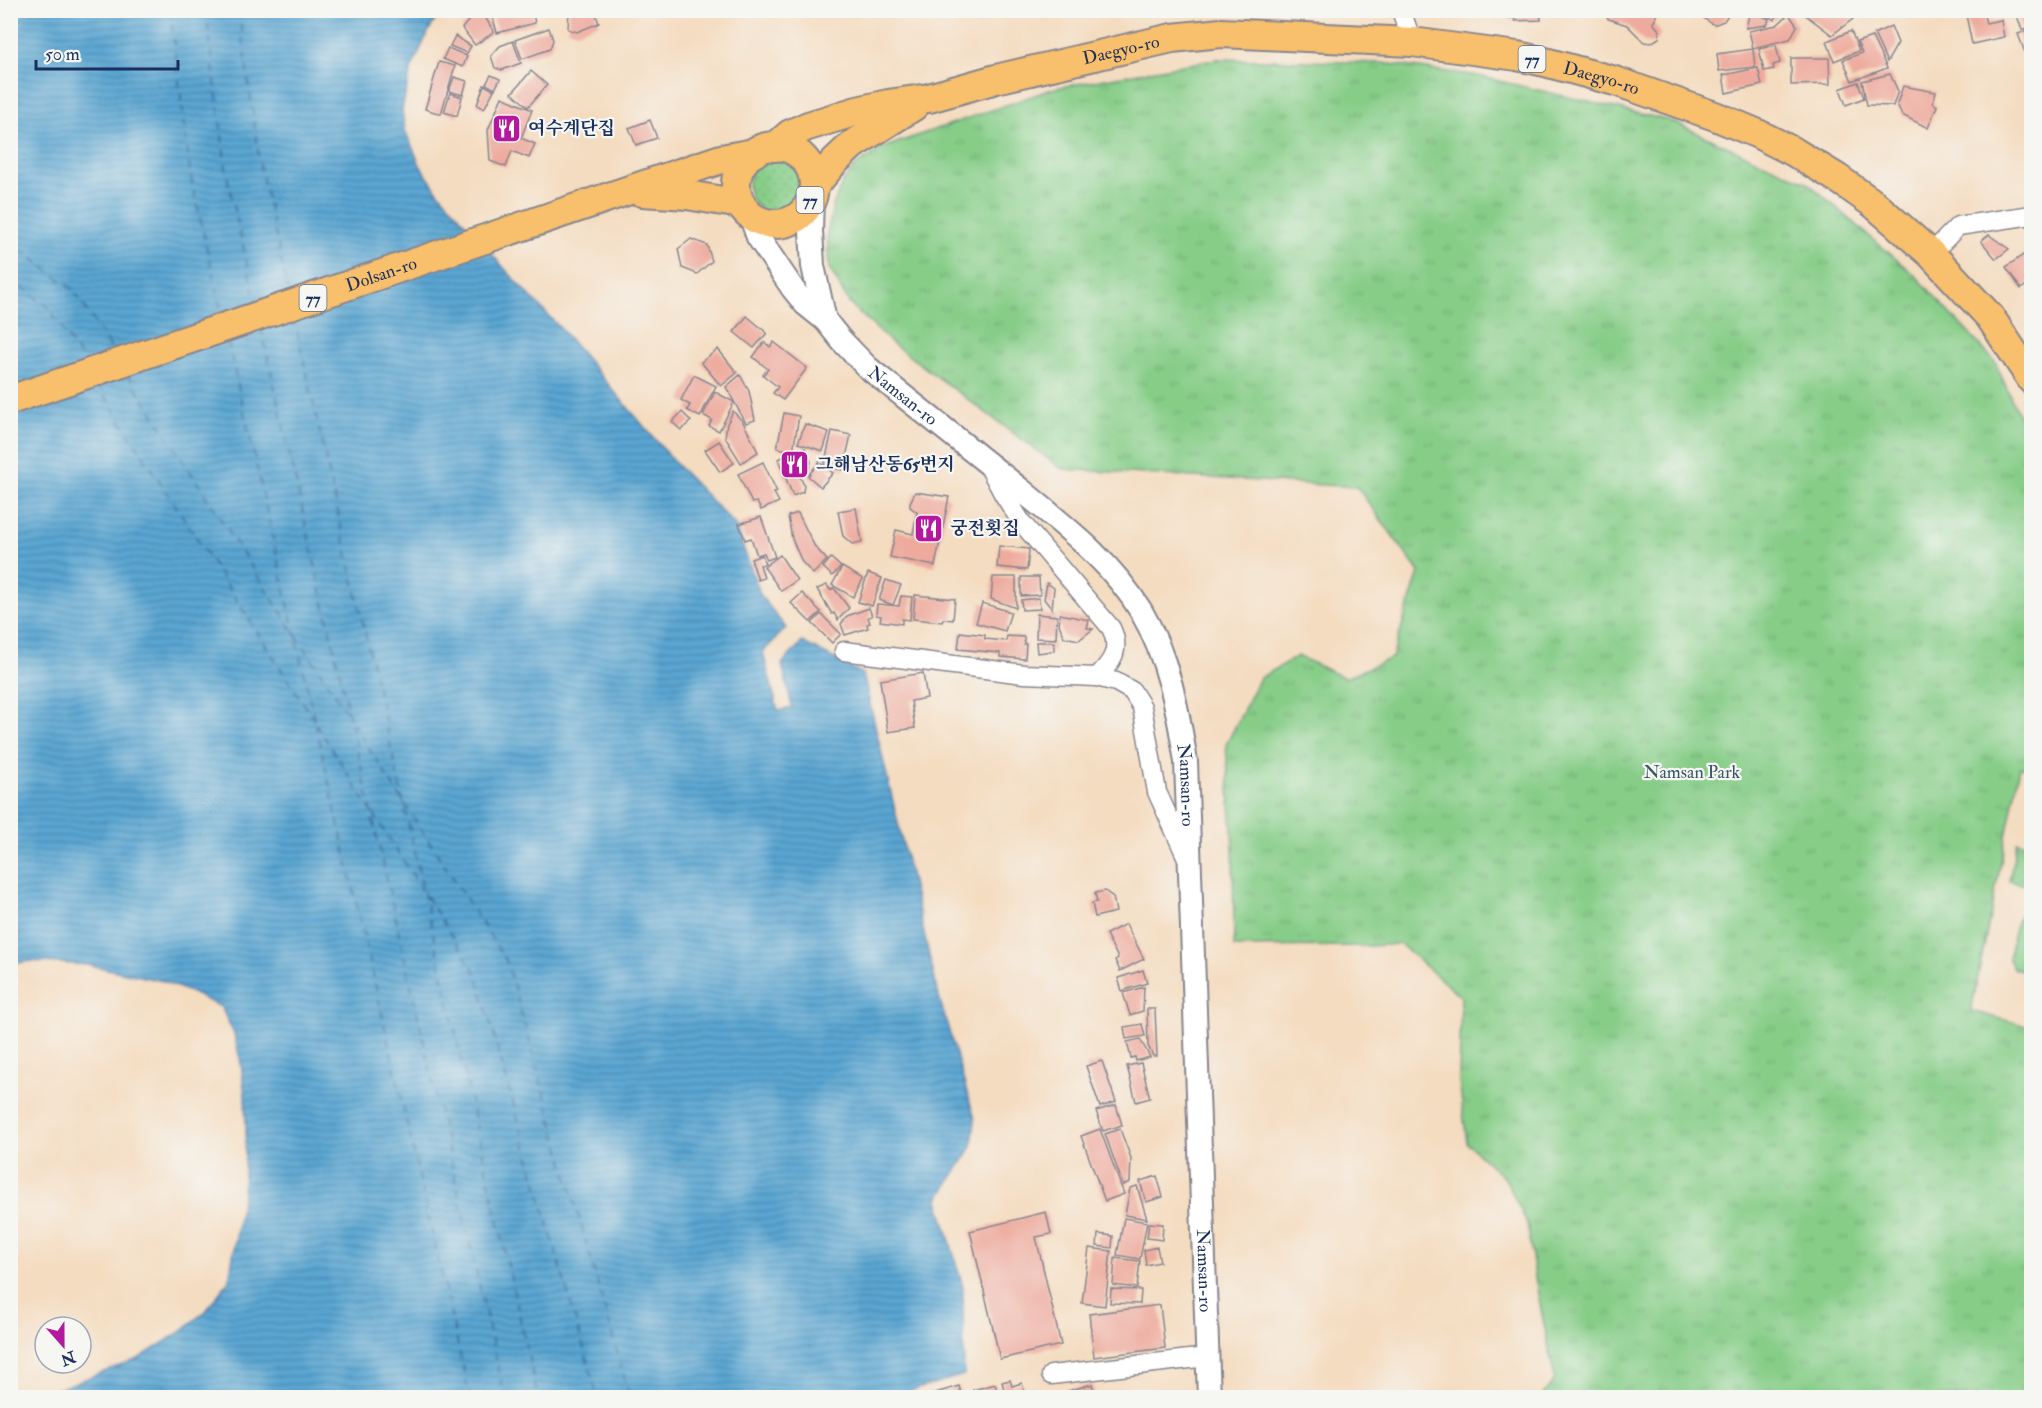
<svg xmlns="http://www.w3.org/2000/svg" width="2042" height="1408" font-family="'IM FELL Double Pica','Noto Serif KR',serif">
	<style>
		.grass { fill: url(#grass-dots); stroke: #517e73; stroke-width: 1.5 }
		.park { fill: url(#park-tufts); stroke: #517e73; stroke-width: 1.5 }
		.pitch { fill: #87cd88; stroke: #517e73; stroke-width: 1.5 }
		.water { fill: url(#water-rules); stroke: #3a6a98; stroke-width: 1.5 }
		.lines { fill: none; stroke-linecap: round; stroke-linejoin: round }
		.ferry { stroke: #315987; stroke-width: 1.5; stroke-dasharray: 8 6; stroke-linecap: butt }
		.building { fill: #eeaa9d }
		.minor-casing { stroke: #88868f; stroke-width: 21 }
		.tertiary-casing { stroke: #88868f; stroke-width: 26 }
		.primary-casing { stroke: #88868f; stroke-width: 32 }
		.minor { stroke: #fff; stroke-width: 18 }
		.tertiary { stroke: #fff; stroke-width: 22 }
		.primary { stroke: #f8bf6c; stroke-width: 28 }
		.labels { text-anchor: middle; stroke-width: 4.5; stroke-linejoin: round; paint-order: stroke }
		.shield { fill: #f6f6f2; stroke: #5d6b8a; stroke-width: 1.5 }
		.shield-label { font-size: 16px; font-weight: bold; fill: #1b2f5e }
		.street-label { font-size: 18px; fill: #1b2f5e; stroke: #f6f6f2 }
		.poi-label { font-size: 18px; font-weight: bold; fill: #1b2f5e; stroke: #f6f6f2; text-anchor: start }
		.park-label { font-size: 18px; fill: #365668; stroke: #f6f6f2 }
	</style>
	<defs>
		<pattern id="grass-dots" width="8" height="8" patternUnits="userSpaceOnUse" patternTransform="scale(1.5)"><rect width="8" height="8" fill="#87cd88"/><path d="M2 2h.1M6 6h.1" fill="none" stroke="#74b078" stroke-width="1.8" stroke-linecap="round"/></pattern>
		<pattern id="park-tufts" width="24" height="20" patternUnits="userSpaceOnUse" patternTransform="scale(1.5)"><rect width="24" height="20" fill="#87cd88"/><path d="M3 7l-1-3M5 7V3M7 7l1-3M15 17l-1-3M17 17v-4M19 17l1-3" fill="none" stroke="#74b078"/></pattern>
		<pattern id="water-rules" width="6" height="5" patternUnits="userSpaceOnUse" patternTransform="scale(1.5)"><rect width="6" height="5" fill="#5aa6d2"/><path d="M0 2.5h6" fill="none" stroke="#4a88ae"/></pattern>
	</defs>
	<rect width="100%" height="100%" fill="#f6f6f2"/>
	<filter id="ink" filterUnits="userSpaceOnUse"><feTurbulence type="fractalNoise" baseFrequency=".0167" numOctaves="2"/><feDisplacementMap in="SourceGraphic" scale="12" xChannelSelector="R" yChannelSelector="G"/><feConvolveMatrix kernelMatrix="1 2 1 2 8 2 1 2 1" color-interpolation-filters="sRGB"/></filter>
	<filter id="wash" filterUnits="userSpaceOnUse"><feTurbulence type="fractalNoise" baseFrequency=".008" numOctaves="4" result="noise"/><feDisplacementMap in="SourceGraphic" scale="24" xChannelSelector="R" yChannelSelector="G"/><feGaussianBlur stdDeviation="1.35" result="paint"/><feColorMatrix in="noise" values="0 0 0 0 0 0 0 0 0 0 0 0 0 0 0 0 0 1.4 0 .05"/><feComposite in="paint" operator="in"/></filter>
	<g filter="url(#wash)">
		<rect width="100%" height="100%" fill="#f4dcc0"/>
		<circle class="grass" cx="775" cy="186" r="27"/>
		<g class="park">
			<polygon points="1217,59 1382,63 1478,76 1671,121 1808,183 1918,278 1995,362 2031,443 2032,769 2020,767 1971,1011 2031,1027 2031,1397 1541,1397 1555,1379 1537,1289 1527,1223 1506,1180 1467,1143 1459,1081 1461,997 1400,944 1368,946 1234,947 1233,846 1226,745 1260,678 1298,656 1345,678 1392,658 1419,572 1357,487 1062,469 893,344 850,304 829,268 827,234 833,206 842,183 856,165 882,148 1055,88"/>
			<polygon points="2017,842 2031,845 2031,886 2009,881"/>
		</g>
		<path class="pitch" d="M2031,905H2032L2031,973L2013,968L2009,959C2011,943 2015,912 2031,905Z"/>
		<polygon class="water" points="10,11 441,11 429,30 411,70 402,110 405,130 421,167 436,189 505,269 562,330 676,464 735,525 761,596 786,628 763,652 778,711 792,707 782,664 802,642 863,674 939,997 975,1119 972,1147 938,1199 963,1287 964,1375 887,1398 37,1397 138,1359 177,1334 206,1311 229,1280 243,1192 246,1131 245,1097 241,1063 234,1034 221,1007 192,993 163,981 89,965 30,961 11,964"/>
		<g class="lines">
			<g class="ferry">
				<polyline points="170,10 191,178 222,314"/>
				<polyline points="206,10 227,176 256,303"/>
				<polyline points="239,10 260,167 288,290"/>
				<polyline points="10,242 73,289 113,351"/>
				<polyline points="10,278 48,307 84,362"/>
				<polyline points="294,318 538,1398"/>
				<polyline points="261,328 505,1398"/>
				<polyline points="228,342 470,1398"/>
				<polyline points="128,375 293,631"/>
				<polyline points="97,384 314,720"/>
				<polyline points="296,635 349,716"/>
				<polyline points="353,723 402,800"/>
				<polyline points="316,724 370,809"/>
				<polyline points="405,804 507,962 630,1398"/>
				<polyline points="373,813 422,890"/>
				<polyline points="426,896 476,973 598,1398"/>
			</g>
		</g>
		<g id="blocks">
			<g class="building">
				<polygon points="478,10 481,10 494,32 475,45 462,28"/>
				<polygon points="521,10 532,10 535,23 497,33 493,18"/>
				<polygon points="569,10 594,10 599,23 577,32 568,29"/>
				<polygon points="1508,10 1540,10 1541,20 1515,21 1514,18 1508,18"/>
				<polygon points="1604,10 1656,10 1656,18 1653,23 1660,31 1659,38 1651,43 1644,42 1627,25 1608,19"/>
				<polygon points="1702,10 1728,10 1730,12 1724,21 1714,25 1699,15"/>
				<polygon points="1750,10 1769,19 1767,25 1746,28"/>
				<polygon points="1756,10 1779,10 1775,20"/>
				<polygon points="1799,10 1842,10 1853,19 1832,35"/>
				<polygon points="2015,10 2032,10 2032,26 2022,30"/>
				<polygon points="1983,12 1986,23 2001,20 2004,37 1972,44 1966,15"/>
				<polygon points="1789,14 1797,26 1790,39 1753,48 1749,31 1777,25"/>
				<polygon points="1891,26 1898,43 1887,62 1874,34"/>
				<polygon points="549,28 553,40 550,49 522,59 515,40"/>
				<polygon points="2032,29 2032,57 2027,58 2018,34"/>
				<polygon points="1851,31 1859,51 1834,61 1827,41"/>
				<polygon points="455,36 471,46 467,53 450,46"/>
				<polygon points="1872,37 1887,68 1852,81 1843,60 1862,53 1857,42"/>
				<polygon points="513,41 521,63 502,70 495,68 491,56 500,46"/>
				<polygon points="1776,45 1780,63 1773,65 1774,69 1764,71 1759,49"/>
				<polygon points="448,48 467,56 463,67 443,59"/>
				<polygon points="1753,49 1755,67 1719,71 1717,54"/>
				<polygon points="1791,58 1829,58 1830,84 1791,85"/>
				<polygon points="439,62 455,66 441,114 425,109"/>
				<polygon points="1758,68 1762,85 1726,93 1723,75"/>
				<polygon points="531,71 547,85 528,107 512,93"/>
				<polygon points="1890,74 1898,91 1893,106 1867,105 1862,81"/>
				<polygon points="491,75 500,79 495,89 486,84"/>
				<polygon points="454,77 467,81 463,95 449,91"/>
				<polygon points="1858,82 1864,98 1846,105 1840,89"/>
				<polygon points="484,85 494,90 484,109 477,105"/>
				<polygon points="1903,86 1936,92 1933,103 1937,106 1928,128 1902,115 1897,104"/>
				<polygon points="450,93 462,97 457,116 444,112"/>
				<polygon points="502,97 532,110 521,138 535,144 529,158 512,151 506,167 490,161 488,130"/>
				<polygon points="650,120 657,138 636,145 629,128"/>
				<polygon points="1989,235 2009,249 1996,259 1981,241"/>
				<polygon points="691,239 707,245 712,261 697,274 682,268 678,249"/>
				<polygon points="2029,251 2032,254 2032,281 2021,289 2006,267"/>
				<polygon points="747,316 767,333 754,348 734,332"/>
				<polygon points="764,342 770,347 774,342 807,368 783,400 773,393 778,387 763,375 768,369 753,357"/>
				<polygon points="718,349 737,373 721,386 701,362"/>
				<polygon points="694,375 716,386 700,417 687,410 690,405 681,400"/>
				<polygon points="740,375 749,391 755,420 746,423 726,387"/>
				<polygon points="715,392 734,402 719,431 709,426 712,420 703,415"/>
				<polygon points="733,411 743,422 758,452 741,463 725,437 727,424"/>
				<polygon points="682,412 691,421 681,430 672,422"/>
				<polygon points="784,413 799,416 793,451 777,448"/>
				<polygon points="805,424 829,432 823,451 798,443"/>
				<polygon points="832,431 851,435 843,470 824,466"/>
				<polygon points="719,441 734,463 720,472 705,450"/>
				<polygon points="805,448 811,462 808,471 799,475 804,485 803,492 793,496 778,459"/>
				<polygon points="763,462 777,492 774,493 779,502 761,510 757,502 752,503 738,474"/>
				<polygon points="819,462 833,473 821,487 808,476"/>
				<polygon points="915,492 949,497 935,566 890,557 896,530 913,534 917,512 910,507 910,503"/>
				<polygon points="856,508 862,542 852,544 843,536 838,511"/>
				<polygon points="798,513 815,547 827,560 813,574 802,562 792,539 788,516"/>
				<polygon points="761,517 775,557 767,560 764,553 757,555 751,538 745,540 739,524"/>
				<polygon points="999,546 1029,549 1027,570 997,567"/>
				<polygon points="762,555 765,564 760,565 764,578 758,580 751,559"/>
				<polygon points="780,555 797,580 781,591 764,567"/>
				<polygon points="831,558 841,567 832,576 823,567"/>
				<polygon points="842,567 863,579 853,597 832,585"/>
				<polygon points="868,573 882,578 872,606 858,602"/>
				<polygon points="993,577 1016,577 1016,608 991,599"/>
				<polygon points="1021,577 1039,577 1040,595 1021,596"/>
				<polygon points="886,580 901,585 893,605 879,600"/>
				<polygon points="1047,583 1054,588 1052,609 1044,599"/>
				<polygon points="827,585 830,590 834,588 849,608 838,620 834,613 832,614 817,589"/>
				<polygon points="802,593 821,612 810,622 791,603"/>
				<polygon points="915,595 955,599 953,620 943,619 942,622 913,619"/>
				<polygon points="901,596 912,597 910,620 902,619 902,624 880,621 881,616 876,615 877,604 899,606"/>
				<polygon points="1039,598 1040,609 1022,610 1021,600"/>
				<polygon points="982,603 1011,612 1005,631 976,623"/>
				<polygon points="869,608 872,616 868,617 870,623 867,624 868,628 845,635 841,624 847,616"/>
				<polygon points="821,614 841,634 832,643 812,623"/>
				<polygon points="1037,614 1057,616 1056,639 1036,638"/>
				<polygon points="1060,614 1089,620 1087,628 1093,629 1079,640 1064,637 1059,624"/>
				<polygon points="960,632 985,635 985,639 1006,641 1007,636 1024,637 1024,644 1026,644 1025,659 1000,657 1000,653 958,649"/>
				<polygon points="1036,642 1054,642 1054,651 1037,653"/>
				<polygon points="923,673 927,698 911,701 915,728 888,732 880,680"/>
				<polygon points="1105,891 1113,897 1116,912 1095,917 1092,903 1097,902 1095,893"/>
				<polygon points="1126,924 1144,959 1120,971 1115,960 1118,958 1106,934"/>
				<polygon points="1143,970 1147,983 1122,991 1118,978"/>
				<polygon points="1144,987 1143,1011 1130,1015 1123,993"/>
				<polygon points="1147,1009 1155,1009 1157,1056 1153,1056 1148,1046"/>
				<polygon points="1142,1024 1145,1036 1126,1039 1124,1027"/>
				<polygon points="1140,1039 1150,1057 1136,1061 1135,1057 1131,1058 1127,1042"/>
				<polygon points="1102,1061 1116,1102 1100,1107 1086,1066"/>
				<polygon points="1141,1063 1150,1098 1136,1102 1127,1066"/>
				<polygon points="1116,1105 1122,1125 1103,1131 1096,1111"/>
				<polygon points="1100,1129 1124,1194 1105,1201 1081,1136"/>
				<polygon points="1120,1129 1131,1158 1130,1182 1123,1185 1105,1134"/>
				<polygon points="1157,1176 1163,1197 1146,1202 1140,1181"/>
				<polygon points="1137,1186 1147,1219 1125,1215 1130,1188"/>
				<polygon points="1046,1212 1051,1234 1036,1237 1061,1345 1000,1359 970,1231"/>
				<polygon points="1124,1218 1147,1222 1140,1259 1117,1255"/>
				<polygon points="1149,1223 1163,1224 1162,1240 1147,1238"/>
				<polygon points="1098,1234 1113,1236 1112,1248 1097,1246"/>
				<polygon points="1157,1247 1160,1262 1146,1265 1144,1250"/>
				<polygon points="1089,1248 1111,1251 1105,1306 1082,1303"/>
				<polygon points="1115,1258 1140,1261 1137,1288 1113,1285"/>
				<polygon points="1111,1289 1141,1290 1140,1304 1110,1303"/>
				<polygon points="1160,1305 1165,1348 1094,1357 1089,1314"/>
				<polygon points="1010,1380 1012,1386 1022,1383 1026,1398 1006,1398 1002,1382"/>
				<polygon points="995,1384 999,1398 975,1398 973,1390"/>
				<polygon points="1092,1384 1096,1398 1047,1398 1047,1397"/>
				<polygon points="959,1386 962,1398 922,1398 922,1397"/>
			</g>
		</g>
	</g>
	<g filter="url(#ink)">
		<use href="#blocks" fill-opacity="0" stroke="#88868f" stroke-width="1.5"/>
		<g class="lines">
			<defs>
				<g id="minor">
					<polyline points="1401,10 1412,42"/>
					<polyline points="1931,254 1958,226 2032,215"/>
					<path d="M989,467L1004,495L1022,523L1111,628C1121,649 1113,661 1097,677"/>
					<polyline points="844,651 1024,674 1097,677 1116,682 1132,691 1142,707 1157,792 1187,858"/>
					<polyline points="1051,1375 1207,1357"/>
				</g>
				<g id="tertiary">
					<polyline points="812,197 811,231 813,266 825,320"/>
					<path id="s1" d="M750,215L758,237L793,289L805,304L825,320L841,340L867,367C918,408 969,448 1020,489C1063,525 1111,561 1141,611C1168,657 1178,710 1186,762L1209,1398"/>
				</g>
				<g id="primary">
					<circle cx="775" cy="185" r="39"/>
					<path id="s2" d="M775,147L790,134L808,126L857,111L888,104L929,98L996,79L1172,38L1221,33L1412,42L1517,56L1545,62L1615,81L1715,116L1756,133L1794,152L1837,178L1874,204L1931,254L1990,317L2032,380"/>
					<polyline points="814,186 834,162 852,145 914,106"/>
					<polyline points="642,192 687,195 741,204"/>
					<path id="s3" d="M10,400L721,159L754,153"/>
				</g>
			</defs>
			<use href="#minor" class="minor-casing"/>
			<use href="#tertiary" class="tertiary-casing"/>
			<use href="#primary" class="primary-casing"/>
			<use href="#minor" class="minor"/>
			<use href="#tertiary" class="tertiary"/>
			<use href="#primary" class="primary"/>
		</g>
	</g>
	<defs>
		<symbol id="restaurant-square" viewBox="-11 -11 22 22"><rect x="-9" y="-9" width="18" height="18" rx="4" fill="#b5179e" stroke="#f6f6f2"/><path d="M-5-6h1v4h1v-4h1v4h1v-4h1v5L-1.5 .5V6h-2V.5L-5-1ZM5-6V6H3V1.5H1.5Q1.5-4 5-6Z" fill="#fff"/></symbol>
	</defs>
	<g fill-rule="evenodd">
		<use href="#restaurant-square" x="490" y="112" width="33" height="33"/>
		<use href="#restaurant-square" x="778" y="448" width="33" height="33"/>
		<use href="#restaurant-square" x="912" y="512" width="33" height="33"/>
	</g>
	<g class="labels">
		<g class="shield">
			<rect x="1518.5" y="46" width="27" height="26" rx="4.5"/>
			<rect x="796.5" y="187" width="27" height="26" rx="4.5"/>
			<rect x="299.5" y="285" width="27" height="26" rx="4.5"/>
		</g>
		<g class="shield-label">
			<text x="1532" y="65">77</text>
			<text x="810" y="206">77</text>
			<text x="313" y="304">77</text>
		</g>
		<g class="street-label">
			<text dy="6" stroke="none"><textPath href="#s2" startOffset="362">Daegyo-ro</textPath></text>
			<text dy="6" stroke="none"><textPath href="#s2" startOffset="848">Daegyo-ro</textPath></text>
			<text dy="6" stroke="none"><textPath href="#s3" startOffset="392">Dolsan-ro</textPath></text>
			<text dy="6" stroke="none"><textPath href="#s1" startOffset="240">Namsan-ro</textPath></text>
			<text dy="6" stroke="none"><textPath href="#s1" startOffset="744">Namsan-ro</textPath></text>
			<text dy="6" stroke="none"><textPath href="#s1" startOffset="1230">Namsan-ro</textPath></text>
		</g>
		<g class="poi-label">
			<text x="528" y="134">여수계단집</text>
			<text x="816" y="470">그해남산동65번지</text>
			<text x="950" y="534">궁전횟집</text>
		</g>
		<g class="park-label">
			<text x="1692" y="778">Namsan Park</text>
		</g>
	</g>
	<rect width="2042" height="1408" fill="none" stroke="#f6f6f2" stroke-width="36"/>
	<g transform="translate(63 1345) rotate(159)"><circle r="28" fill="#f6f6f2" stroke="#9ea6b7" stroke-width="1.5"/>
	<path d="M0-4.5L10 22L0 15L-10 22Z" fill="#b5179e"/>
	<text y="-9" font-size="16" font-weight="bold" text-anchor="middle" fill="#1b2f5e">N</text>
	</g>
	<path d="M36 60v9h142v-9" fill="none" stroke="#1b2f5e" stroke-width="3"/>
	<text x="45" y="60" font-size="18" fill="#1b2f5e" stroke="#f6f6f2" stroke-width="4.5" paint-order="stroke">50 m</text>
</svg>
